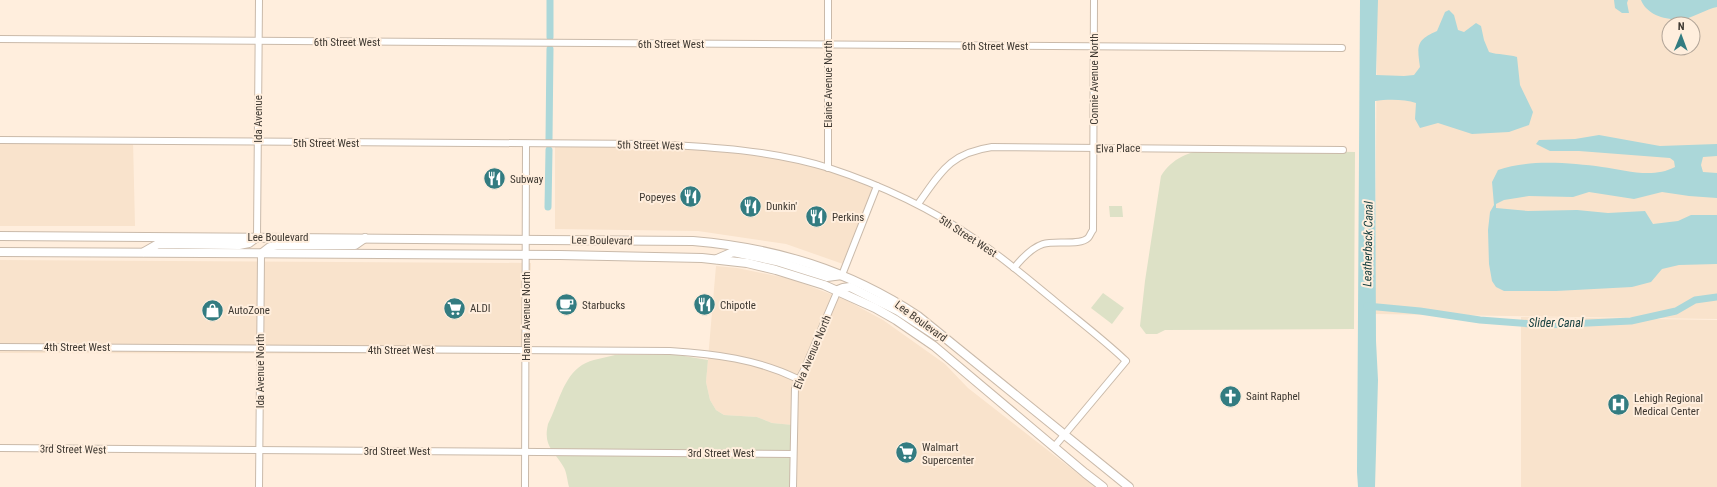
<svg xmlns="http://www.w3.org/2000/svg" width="1717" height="487" font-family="'Roboto Condensed',sans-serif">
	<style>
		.built { fill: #f9e3cc; fill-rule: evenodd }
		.green { fill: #dde1c6 }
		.water { fill: #abd7d9 }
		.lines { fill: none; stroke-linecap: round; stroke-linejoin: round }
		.canal { stroke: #abd7d9; stroke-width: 7 }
		.street-casing { stroke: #cabaaa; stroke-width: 8 }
		.secondary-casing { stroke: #cabaaa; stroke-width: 10 }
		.street { stroke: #fff; stroke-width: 6 }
		.secondary { stroke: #fff; stroke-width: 8 }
		.labels { text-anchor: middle; stroke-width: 4; stroke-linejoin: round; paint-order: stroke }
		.street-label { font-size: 11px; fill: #3e3831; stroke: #fed }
		.poi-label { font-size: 11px; fill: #3e3831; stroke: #fed; text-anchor: start }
		.water-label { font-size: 12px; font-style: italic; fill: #103b3c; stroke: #fed }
	</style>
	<rect width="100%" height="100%" fill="#fed"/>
	<g class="built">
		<path d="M1377,0H1717V319L1375,314ZM1669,24H1693V48H1669Z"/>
		<polygon points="0,140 133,140 135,226 0,226"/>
		<polygon points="555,141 602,144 750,148 839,172 877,189 843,264 786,244 698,231 555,229"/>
		<polygon points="0,260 531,263 529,354 0,353"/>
		<polygon points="716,266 737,268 791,279 846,300 883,320 945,364 968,388 1095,487 792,487 792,425 772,423 757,417 724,415 716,410 710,400 706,382"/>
		<polygon points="1521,317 1717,320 1717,487 1521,487"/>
	</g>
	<g class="green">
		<path d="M1210,149L1355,152L1354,329L1165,330L1157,334H1146L1140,326L1145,281L1161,176C1172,158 1190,151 1210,149Z"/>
		<polygon points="1109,206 1122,206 1123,217 1110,217"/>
		<polygon points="1103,293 1124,308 1112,324 1091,308"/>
		<path d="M615,355H678L708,360L706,382L710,400L716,410L724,415L757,417L772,423L793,425L792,487H569C567,480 567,472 563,466C553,449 543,446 548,424C558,405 563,377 582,365C592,359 604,358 615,355Z"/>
	</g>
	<g class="water">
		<path d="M1360,0H1378L1376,75L1404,76L1414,75L1420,67C1417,46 1416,40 1437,31L1445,12L1449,10L1454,15L1458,30L1464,32L1476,23L1481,26L1484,40L1489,52C1498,55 1508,54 1517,57L1520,85L1533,112L1529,125L1509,132L1472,134L1438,123L1420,128L1415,119L1416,103C1405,99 1387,99 1375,101L1376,341L1378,380L1375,487H1358L1357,472Z"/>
		<polygon points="1614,0 1628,0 1627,3 1629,13 1622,13 1615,8"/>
		<path d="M1641,0H1717V7C1706,9 1695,17 1684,19C1669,21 1647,16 1641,0Z"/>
		<path d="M1599,135L1660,146L1717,144V156L1703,157L1701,165L1703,172L1717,173V198L1689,196L1662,192L1634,199L1589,192L1573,197L1529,196L1504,200L1496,204V208L1528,211L1577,210L1608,213L1645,211L1653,224L1678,221L1691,215H1717V264L1679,265L1662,269L1651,282L1632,287L1556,291H1504L1496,287L1492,281L1489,264L1488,230L1490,212L1494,205L1492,182L1498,170C1528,159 1571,163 1602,167C1626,170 1652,179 1675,167L1674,161L1670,158L1579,151H1550L1536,144L1539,140L1575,139Z"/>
	</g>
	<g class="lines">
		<g class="canal">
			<polyline points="550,37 550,0"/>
			<polyline points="549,139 550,49"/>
			<polyline points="548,207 549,150"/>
			<polyline points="1367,306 1420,311 1480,320 1545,325 1631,321 1676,311 1695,300 1717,297"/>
		</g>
		<defs>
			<g id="street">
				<polyline points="0,39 1342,48"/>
				<path d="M0,140L652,144C712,147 771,150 829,168C881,185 930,208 975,239C1004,258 1030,281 1056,302C1080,322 1104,340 1126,361L1054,447"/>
				<polyline points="828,168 828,0"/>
				<path d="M918,204C941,172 950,153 992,147L1343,150"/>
				<polyline points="257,237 259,0"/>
				<path d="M1014,268C1022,258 1031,248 1043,244C1055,240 1080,246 1088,238C1090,236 1091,232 1093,230L1094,0"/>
				<polyline points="842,275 877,186"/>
				<path d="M0,347L670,351C715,354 757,359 798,379"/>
				<polyline points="0,448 793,454"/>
				<polyline points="259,487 261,254"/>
				<polyline points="525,487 526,144"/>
				<polyline points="793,487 795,387 804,370 838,290"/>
			</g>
			<g id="secondary">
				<path d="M0,236L693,241C776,248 848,270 918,316L1129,487"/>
				<polyline points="0,252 560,255 702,258 747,263 776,270 824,285 875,308 896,320 934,346 1085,473 1103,487"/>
				<polyline points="144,252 158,244 239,245 249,243 257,237"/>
				<polyline points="261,254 270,247 277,245 355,245 365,238"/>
				<polyline points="717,259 733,252 776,261 827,277 842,275"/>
				<polyline points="838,290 843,288 850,287 898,311 936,336"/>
			</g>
		</defs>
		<use href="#street" class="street-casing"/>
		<use href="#secondary" class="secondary-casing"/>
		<use href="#street" class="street"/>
		<use href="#secondary" class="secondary"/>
	</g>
	<defs>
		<symbol id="restaurant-disc" viewBox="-11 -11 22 22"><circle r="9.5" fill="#337c81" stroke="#fed"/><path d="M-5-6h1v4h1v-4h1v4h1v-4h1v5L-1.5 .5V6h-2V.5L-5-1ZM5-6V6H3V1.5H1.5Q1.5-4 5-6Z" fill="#fff"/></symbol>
		<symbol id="cafe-disc" viewBox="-11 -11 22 22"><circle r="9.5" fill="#337c81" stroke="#fed"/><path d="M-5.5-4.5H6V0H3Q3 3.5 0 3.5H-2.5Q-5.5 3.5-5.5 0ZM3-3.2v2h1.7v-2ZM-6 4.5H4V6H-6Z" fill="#fff"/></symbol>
		<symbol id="supermarket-disc" viewBox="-11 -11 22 22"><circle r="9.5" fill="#337c81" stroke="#fed"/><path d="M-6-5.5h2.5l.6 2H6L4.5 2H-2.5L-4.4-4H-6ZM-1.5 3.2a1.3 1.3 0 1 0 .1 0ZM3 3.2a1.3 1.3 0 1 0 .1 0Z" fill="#fff"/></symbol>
		<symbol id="shop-disc" viewBox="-11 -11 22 22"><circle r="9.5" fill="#337c81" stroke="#fed"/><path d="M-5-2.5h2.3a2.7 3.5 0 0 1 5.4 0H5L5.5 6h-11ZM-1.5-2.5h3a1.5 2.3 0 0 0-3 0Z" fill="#fff"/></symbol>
		<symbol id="church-disc" viewBox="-11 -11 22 22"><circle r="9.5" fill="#337c81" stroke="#fed"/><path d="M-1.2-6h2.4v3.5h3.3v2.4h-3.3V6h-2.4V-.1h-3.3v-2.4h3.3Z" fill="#fff"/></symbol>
		<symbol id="hospital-disc" viewBox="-11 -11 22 22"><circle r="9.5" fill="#337c81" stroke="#fed"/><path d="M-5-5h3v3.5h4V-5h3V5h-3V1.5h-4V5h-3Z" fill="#fff"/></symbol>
	</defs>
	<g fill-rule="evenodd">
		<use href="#restaurant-disc" x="482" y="166" width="25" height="25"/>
		<use href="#restaurant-disc" x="678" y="184" width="25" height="25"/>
		<use href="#restaurant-disc" x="738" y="194" width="25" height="25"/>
		<use href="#restaurant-disc" x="804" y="204" width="25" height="25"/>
		<use href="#cafe-disc" x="554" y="292" width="25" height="25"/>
		<use href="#restaurant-disc" x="692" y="292" width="25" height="25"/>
		<use href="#supermarket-disc" x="442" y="296" width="25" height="25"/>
		<use href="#shop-disc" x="200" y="298" width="25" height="25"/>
		<use href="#church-disc" x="1218" y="384" width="25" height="25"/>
		<use href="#hospital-disc" x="1606" y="392" width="25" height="25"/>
		<use href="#supermarket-disc" x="894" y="440" width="25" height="25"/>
	</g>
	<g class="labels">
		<g class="street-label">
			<text x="347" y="46">6th Street West</text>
			<text x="671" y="48">6th Street West</text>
			<text x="995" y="50">6th Street West</text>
			<text transform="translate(1094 79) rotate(-90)" y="4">Connie Avenue North</text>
			<text transform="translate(828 84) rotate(-90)" y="4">Elaine Avenue North</text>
			<text transform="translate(258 119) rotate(-90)" y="4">Ida Avenue</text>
			<text x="326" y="147">5th Street West</text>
			<text transform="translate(650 145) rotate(1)" y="4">5th Street West</text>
			<text transform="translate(1118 148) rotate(-1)" y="4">Elva Place</text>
			<text transform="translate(968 236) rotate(33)" y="4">5th Street West</text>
			<text x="278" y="241">Lee Boulevard</text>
			<text transform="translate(602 240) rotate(1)" y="4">Lee Boulevard</text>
			<text transform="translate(526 316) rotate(-90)" y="4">Hanna Avenue North</text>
			<text transform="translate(921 321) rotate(36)" y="4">Lee Boulevard</text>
			<text x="77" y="351">4th Street West</text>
			<text x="401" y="354">4th Street West</text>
			<text transform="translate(812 352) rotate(-67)" y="4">Elva Avenue North</text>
			<text transform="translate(260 371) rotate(-90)" y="4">Ida Avenue North</text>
			<text transform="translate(73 449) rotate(1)" y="4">3rd Street West</text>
			<text x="397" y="455">3rd Street West</text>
			<text x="721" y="457">3rd Street West</text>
		</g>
		<g class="poi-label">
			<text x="510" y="183">Subway</text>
			<text x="676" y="201" text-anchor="end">Popeyes</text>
			<text x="766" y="210">Dunkin'</text>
			<text x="832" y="221">Perkins</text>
			<text x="582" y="309">Starbucks</text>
			<text x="720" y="309">Chipotle</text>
			<text x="470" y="312">ALDI</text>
			<text x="228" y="314">AutoZone</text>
			<text x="1246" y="400">Saint Raphel</text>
			<text x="1634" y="402">Lehigh Regional<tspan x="1634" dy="13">Medical Center</tspan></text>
			<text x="922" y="451">Walmart<tspan x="922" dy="13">Supercenter</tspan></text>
		</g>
		<g class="water-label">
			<text transform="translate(1368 244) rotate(-89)" y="4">Leatherback Canal</text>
			<text x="1556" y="327">Slider Canal</text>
		</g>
	</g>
	<g transform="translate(1681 36) rotate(1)"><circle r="19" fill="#ffeedd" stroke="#b2a598"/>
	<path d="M0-3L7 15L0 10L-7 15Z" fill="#337c81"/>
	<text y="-6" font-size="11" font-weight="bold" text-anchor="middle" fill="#3e3831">N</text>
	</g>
</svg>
